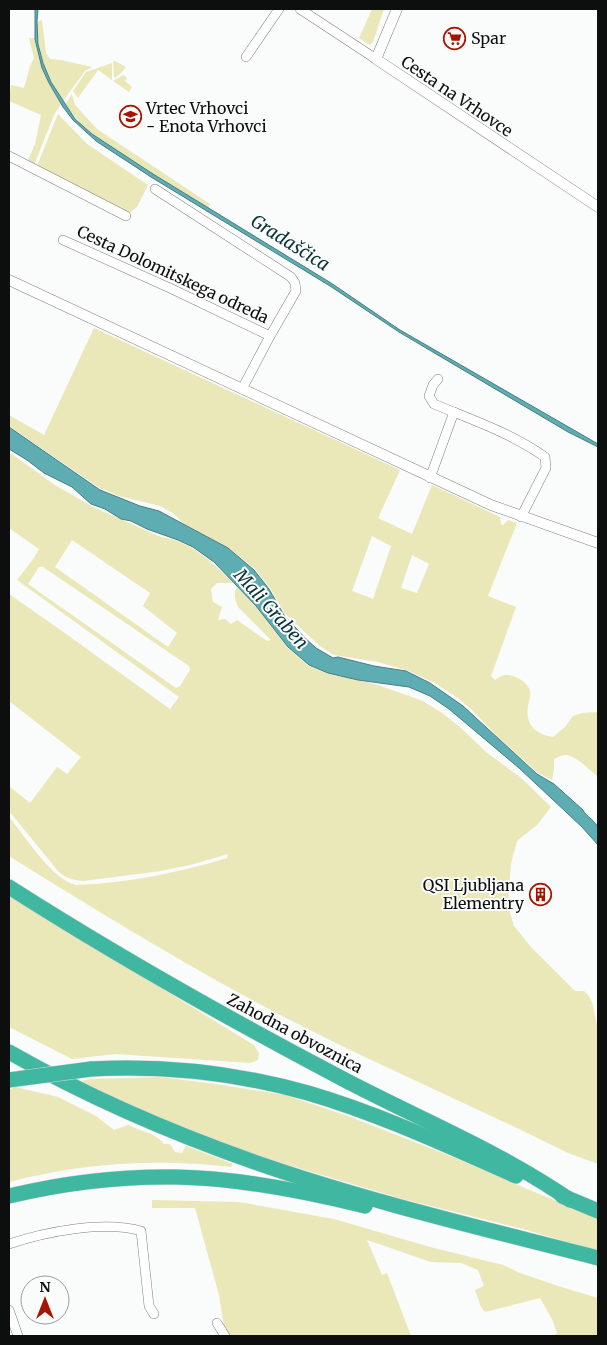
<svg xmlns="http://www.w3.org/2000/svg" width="607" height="1345" font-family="Merriweather,serif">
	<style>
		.green { fill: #eae7b9; fill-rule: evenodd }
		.water { fill: #5eadb3; stroke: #467d82 }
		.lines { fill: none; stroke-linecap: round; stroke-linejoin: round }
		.minor-casing { stroke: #7e817f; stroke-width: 10 }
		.tertiary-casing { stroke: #7e817f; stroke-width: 11 }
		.motorway-casing { stroke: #d8d8d8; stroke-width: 16 }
		.minor { stroke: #fff; stroke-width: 9 }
		.tertiary { stroke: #fff; stroke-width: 10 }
		.motorway { stroke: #40b7a0; stroke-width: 15 }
		.motorway-bridge-casing { stroke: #d8d8d8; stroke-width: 16; stroke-linecap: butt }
		.motorway-bridge { stroke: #40b7a0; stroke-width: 15 }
		.labels { text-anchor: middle; stroke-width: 4; stroke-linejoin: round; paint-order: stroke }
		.poi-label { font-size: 16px; fill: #0d0e0e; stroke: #f9fcfa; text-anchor: start }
		.street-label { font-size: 16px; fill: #0d0e0e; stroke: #f9fcfa }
		.water-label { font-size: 18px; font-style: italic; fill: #093134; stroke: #f9fcfa }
	</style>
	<rect width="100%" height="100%" fill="#f9fcfa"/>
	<g class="green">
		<polygon points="372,9 384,9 373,42 370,45 359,38"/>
		<path d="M42,20L46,53L50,59L61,60L92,67L85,71L63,101C46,77 37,51 37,22Z"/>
		<polygon points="29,38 35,38 44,74 61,104 54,115 34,165 28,160 35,144 41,115 9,101 11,85 24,88 30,66 34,58"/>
		<polygon points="115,61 126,67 121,73 115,78 114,77 113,62"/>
		<polygon points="112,63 112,80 98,70 78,98 73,91 86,72"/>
		<polygon points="123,75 127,78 125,81 132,87 129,92 113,81"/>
		<path d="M72,94L75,105L97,129L210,204L209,208C160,179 99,150 65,105Z"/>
		<polygon points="58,114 87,144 148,185 137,207 129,213 37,166"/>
		<path d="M94,328L400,470L378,518L412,534L432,485L500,517L501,524L503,525L508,520L517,523L488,596L516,607L491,676L495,680C498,678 502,675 505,675C514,674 528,682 530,691C531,696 529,701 528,706C525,725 535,734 553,737L565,727L573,716L582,713L598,712V777C591,771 574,754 565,755C561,755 557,758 554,759V769L552,780L538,773L499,738L472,710L458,698L435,683L409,671L378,662L334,655L320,646L285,614L270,588L256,570L230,549L184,524L173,513L160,506L119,496L98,487L9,426V415L44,435ZM372,536L391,546L373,599L352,591ZM412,555L429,564L417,593L401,588Z"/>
		<path d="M9,452L55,485L93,507L161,537C190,540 214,564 233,583H217L211,589L213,602L222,607L218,620L225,619L231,624L237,620L267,641L271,640L238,607C235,600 233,594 237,587L256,607L288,648L308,666L329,674L375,684L423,701L442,713L461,728L486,752L520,777L551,807L537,825L517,841L511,863L508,906L514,926L531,947L575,991H584L588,995L592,1002L598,1029V1164L568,1153C474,1106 377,1065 284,1017C190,968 99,912 9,856V817C26,837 51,879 76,885C128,883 178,873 227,858L228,854L194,864L161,871L83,881C73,880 65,878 58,871L9,811V786L30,803L57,767L67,774L81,757L9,701V594L62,631L170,709L179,697L17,580L34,558L39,549L9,528ZM72,540L150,593L143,606L177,633L168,647L55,567ZM39,567H43L189,666L190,670L180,686L176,688L28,584Z"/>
		<polygon points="9,895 254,1045 259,1053 258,1060 250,1063 115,1054 72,1059 9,1027"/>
		<polygon points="160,1077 216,1084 285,1095 348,1116 450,1156 598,1219 598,1251 523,1229 403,1199 245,1152 149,1115 80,1084 81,1081 91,1079"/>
		<path d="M15,1087L58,1097L96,1116L114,1130L128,1125C141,1132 155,1132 164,1144H170L175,1152L182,1153L186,1146L233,1164L231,1167C157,1158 80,1163 9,1182V1090Z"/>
		<polygon points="152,1200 239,1202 334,1219 430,1247 503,1265 520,1273 558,1286 598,1298 598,1336 554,1336 557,1333 553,1321 540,1298 485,1312 481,1307 475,1290 484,1286 478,1270 461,1263 431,1262 367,1240 382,1275 387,1273 411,1336 229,1336 224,1327 219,1295 195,1208 152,1208"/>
	</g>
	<g class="water">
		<polygon points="35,9 38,9 37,22 38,44 43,63 51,82 75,119 92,134 153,174 331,283 400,330 598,444 598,447 568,432 399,332 330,286 151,177 96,141 73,120 63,107 49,83 42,68 35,39"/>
		<path d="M9,427L100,490L140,506L159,511L228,548L254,570L269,589L284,615L305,638L316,648L333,658L338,657L374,666L406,671L430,683L463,706L537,774L554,784L583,810C586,817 597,821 598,829C599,833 598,840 598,845L582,827L519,768L449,709L430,696L409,687L358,680L328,673L309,665L288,647L256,606L214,562L193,547L178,540L147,529L131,521L121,519L105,509L91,504L72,487L44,473L27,460L9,449Z"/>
	</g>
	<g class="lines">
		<defs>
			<g id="minor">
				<polyline points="300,9 376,59"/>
				<polyline points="246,57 279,9"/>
				<polyline points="9,156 126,216"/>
				<polyline points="155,189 291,277 295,283 296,291 270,336"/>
				<polyline points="63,240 172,289 270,336 242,389"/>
				<path d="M438,379L433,385L429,396L434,404C472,420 511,433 545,457L546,468L521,517"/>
				<polyline points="430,478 454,412"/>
				<path d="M9,1244C45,1232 104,1220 141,1231L149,1306L154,1314"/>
				<polyline points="9,1310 18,1336"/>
				<polyline points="217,1323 225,1336"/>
			</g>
			<g id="tertiary">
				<polyline points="397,9 376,59 598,207"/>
				<polyline points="9,280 491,505 598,543"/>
			</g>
			<g id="motorway">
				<path d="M9,887C117,956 229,1019 343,1079C419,1119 499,1151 570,1200"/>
				<path d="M9,1052C88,1097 174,1134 260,1164C370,1202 486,1229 598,1258"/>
				<path d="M91,1069C164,1065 237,1073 308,1093C380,1114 448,1146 516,1176"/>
				<path d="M9,1196C63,1183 120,1176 176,1177C238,1178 304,1191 365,1206"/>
				<polyline points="562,1196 598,1211"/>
			</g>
		</defs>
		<use href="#minor" class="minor-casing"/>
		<use href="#tertiary" class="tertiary-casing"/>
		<use href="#motorway" class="motorway-casing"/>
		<use href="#minor" class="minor"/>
		<use href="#tertiary" class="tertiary"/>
		<use href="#motorway" class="motorway"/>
		<defs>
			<polyline id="motorway-bridge" points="9,1080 91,1069"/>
		</defs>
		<use href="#motorway-bridge" class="motorway-bridge-casing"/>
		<use href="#motorway-bridge" class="motorway-bridge"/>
	</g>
	<defs>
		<symbol id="supermarket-ring" viewBox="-11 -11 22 22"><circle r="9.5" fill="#f9fcfa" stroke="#a71501" stroke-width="1.5"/><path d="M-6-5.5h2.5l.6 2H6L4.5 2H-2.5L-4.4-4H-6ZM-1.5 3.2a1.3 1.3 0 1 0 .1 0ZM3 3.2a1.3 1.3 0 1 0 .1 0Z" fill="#a71501"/></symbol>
		<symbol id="school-ring" viewBox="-11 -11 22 22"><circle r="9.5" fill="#f9fcfa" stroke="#a71501" stroke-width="1.5"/><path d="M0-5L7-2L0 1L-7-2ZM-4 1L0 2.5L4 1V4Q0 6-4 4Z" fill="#a71501"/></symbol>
		<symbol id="building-ring" viewBox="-11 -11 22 22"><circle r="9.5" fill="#f9fcfa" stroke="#a71501" stroke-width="1.5"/><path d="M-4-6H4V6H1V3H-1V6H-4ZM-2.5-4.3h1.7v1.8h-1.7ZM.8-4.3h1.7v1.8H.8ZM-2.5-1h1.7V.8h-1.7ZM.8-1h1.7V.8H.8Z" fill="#a71501"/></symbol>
	</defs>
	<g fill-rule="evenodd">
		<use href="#supermarket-ring" x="442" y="26" width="25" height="25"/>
		<use href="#school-ring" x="118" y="104" width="25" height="25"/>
		<use href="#building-ring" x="528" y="882" width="25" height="25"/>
	</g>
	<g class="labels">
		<g class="poi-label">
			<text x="471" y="44">Spar</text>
			<text x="146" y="114">Vrtec Vrhovci<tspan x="146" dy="18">- Enota Vrhovci</tspan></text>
			<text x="524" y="891" text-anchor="end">QSI Ljubljana<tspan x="524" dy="18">Elementry</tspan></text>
		</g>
		<g class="street-label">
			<text transform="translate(457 96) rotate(34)" y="6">Cesta na Vrhovce</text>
			<text transform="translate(173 274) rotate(25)" y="6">Cesta Dolomitskega odreda</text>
			<text transform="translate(295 1033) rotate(28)" y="6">Zahodna obvoznica</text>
		</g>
		<g class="water-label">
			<text transform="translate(290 243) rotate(32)" y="6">Gradaščica</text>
			<text transform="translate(271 609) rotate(48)" y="6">Mali Graben</text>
		</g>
	</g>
	<rect width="607" height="1345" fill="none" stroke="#0d0e0e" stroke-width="20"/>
	<g transform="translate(45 1300)"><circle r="24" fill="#f9fcfa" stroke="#9b9d9c"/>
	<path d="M0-4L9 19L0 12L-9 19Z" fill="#a71501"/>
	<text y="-8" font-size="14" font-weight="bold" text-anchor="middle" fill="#0d0e0e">N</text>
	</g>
</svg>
